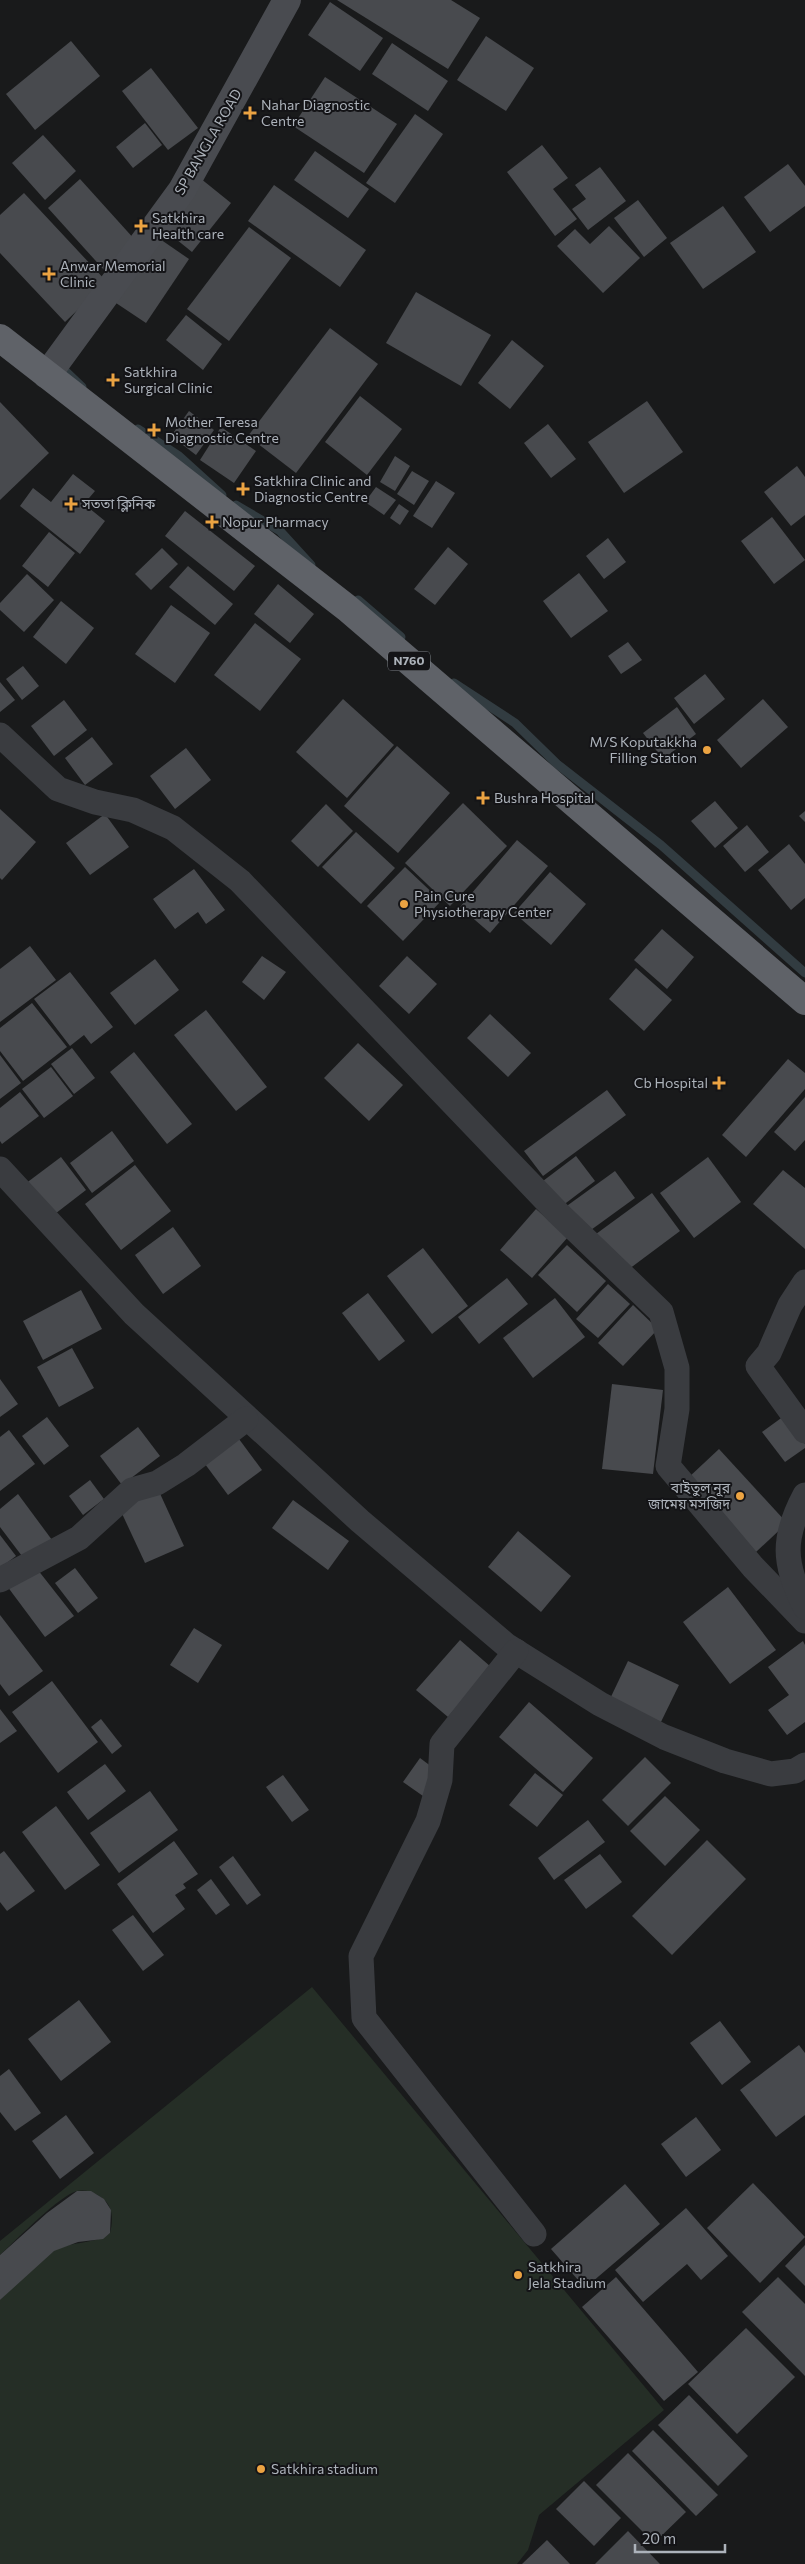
<svg xmlns="http://www.w3.org/2000/svg" width="805" height="2564" font-family="Commissioner,'Noto Sans Bengali',sans-serif">
	<style>
		.green { fill: #252e26 }
		.lines { fill: none; stroke-linecap: round; stroke-linejoin: round }
		.stream { stroke: #323c41; stroke-width: 9 }
		.building { fill: #484a4e }
		.minor { stroke: #3a3c40; stroke-width: 25 }
		.secondary { stroke: #494b50; stroke-width: 28 }
		.trunk { stroke: #5f6268; stroke-width: 28 }
		.poi-dot { fill: #eba342; stroke: #141417; stroke-width: 2 }
		.labels { text-anchor: middle; stroke-width: 4; stroke-linejoin: round; paint-order: stroke }
		.shield { fill: #141417; stroke: #7e8389; stroke-width: 1 }
		.shield-label { font-size: 12px; font-weight: bold; fill: #acb2ba }
		.poi-label { font-size: 14px; fill: #acb2ba; stroke: #141417; text-anchor: start }
		.street-label { font-size: 14px; fill: #acb2ba; stroke: #141417 }
	</style>
	<rect width="100%" height="100%" fill="#191a1b"/>
	<path class="green" d="M312,1987L664,2410L539,2515L528,2550L517,2564H0V2300C17,2284 34,2261 55,2250C73,2241 97,2244 110,2233C113,2221 114,2207 102,2198C95,2193 87,2189 77,2191C60,2195 15,2241 0,2255V2241Z"/>
	<g class="lines">
		<g class="stream">
			<polyline points="59,365 82,387"/>
			<polyline points="138,429 179,456 222,495"/>
			<polyline points="236,505 280,531 311,565"/>
			<polyline points="358,600 401,637"/>
			<polyline points="454,683 515,723 557,764 661,845 805,973"/>
		</g>
	</g>
	<g class="building">
		<polygon points="337,0 451,0 480,18 448,69"/>
		<polygon points="330,2 383,38 360,71 308,35"/>
		<polygon points="486,36 534,68 506,111 457,80"/>
		<polygon points="71,41 100,76 35,130 6,94"/>
		<polygon points="392,43 448,81 428,111 372,74"/>
		<polygon points="151,68 198,128 168,150 122,91"/>
		<polygon points="325,77 397,124 364,173 293,126"/>
		<polygon points="415,114 443,134 395,203 366,183"/>
		<polygon points="145,123 162,145 133,168 116,147"/>
		<polygon points="43,135 76,171 45,200 12,163"/>
		<polygon points="542,145 568,178 553,189 577,219 555,236 507,172"/>
		<polygon points="315,151 369,189 348,218 294,180"/>
		<polygon points="788,164 805,186 805,206 770,232 744,197"/>
		<polygon points="600,167 626,201 588,230 572,209 586,199 575,185"/>
		<polygon points="200,178 231,203 192,252 161,227"/>
		<polygon points="80,179 136,241 104,270 48,208"/>
		<polygon points="274,185 366,250 340,287 248,221"/>
		<polygon points="24,193 107,282 65,322 0,253 0,215"/>
		<polygon points="638,200 667,238 644,257 614,218"/>
		<polygon points="723,206 756,252 703,289 670,243"/>
		<polygon points="609,226 640,258 603,293 557,246 575,229 590,244"/>
		<polygon points="249,227 291,258 229,341 187,309"/>
		<polygon points="157,237 189,259 146,323 113,301"/>
		<polygon points="416,292 491,335 461,386 386,343"/>
		<polygon points="186,315 222,344 203,370 166,340"/>
		<polygon points="330,328 378,364 296,473 248,436"/>
		<polygon points="512,340 544,366 510,409 478,383"/>
		<polygon points="360,396 402,429 367,475 325,442"/>
		<polygon points="647,401 683,452 624,493 588,442"/>
		<polygon points="0,402 49,453 0,500"/>
		<polygon points="189,411 214,430 196,455 171,436"/>
		<polygon points="548,424 576,459 551,478 524,443"/>
		<polygon points="221,427 256,451 234,483 200,460"/>
		<polygon points="395,456 410,466 395,491 380,482"/>
		<polygon points="797,466 805,477 805,515 791,526 764,492"/>
		<polygon points="412,471 429,481 414,505 397,494"/>
		<polygon points="73,474 95,491 84,504 105,521 80,554 20,506 33,488 51,502"/>
		<polygon points="436,481 455,493 432,528 413,516"/>
		<polygon points="376,487 396,500 384,515 365,502"/>
		<polygon points="399,504 409,511 400,525 390,518"/>
		<polygon points="185,511 255,566 234,591 165,536"/>
		<polygon points="772,517 805,560 774,584 741,541"/>
		<polygon points="49,532 75,553 48,587 22,566"/>
		<polygon points="608,538 626,562 604,579 586,556"/>
		<polygon points="448,547 468,564 435,605 414,589"/>
		<polygon points="162,548 178,564 151,590 135,574"/>
		<polygon points="188,566 233,604 215,625 169,587"/>
		<polygon points="579,573 608,611 571,638 543,601"/>
		<polygon points="27,574 54,600 24,632 0,610 0,603"/>
		<polygon points="278,584 314,614 290,643 254,614"/>
		<polygon points="61,601 94,628 66,664 33,637"/>
		<polygon points="171,605 210,633 175,683 135,654"/>
		<polygon points="255,623 301,659 260,711 214,675"/>
		<polygon points="628,642 642,660 621,674 608,656"/>
		<polygon points="23,666 39,686 22,700 6,679"/>
		<polygon points="705,674 725,699 694,724 674,698"/>
		<polygon points="0,682 15,700 0,712"/>
		<polygon points="343,699 394,745 347,798 296,752"/>
		<polygon points="763,699 788,727 741,768 717,740"/>
		<polygon points="64,700 87,730 54,756 31,726"/>
		<polygon points="677,707 696,734 663,759 643,733"/>
		<polygon points="92,737 113,764 85,785 65,758"/>
		<polygon points="397,746 450,793 398,853 344,806"/>
		<polygon points="186,748 211,780 175,809 150,776"/>
		<polygon points="715,801 738,828 715,848 691,821"/>
		<polygon points="463,803 507,846 450,906 405,863"/>
		<polygon points="326,804 353,831 318,867 291,841"/>
		<polygon points="0,809 36,842 2,880 0,878"/>
		<polygon points="805,811 805,822 799,816"/>
		<polygon points="105,814 129,847 90,875 66,843"/>
		<polygon points="747,825 769,852 745,872 723,846"/>
		<polygon points="356,832 395,868 361,904 322,867"/>
		<polygon points="517,840 548,866 490,933 460,907"/>
		<polygon points="789,844 805,864 805,898 791,910 758,870"/>
		<polygon points="405,867 441,901 403,941 367,906"/>
		<polygon points="194,869 225,910 206,924 198,912 175,929 153,899"/>
		<polygon points="550,872 586,904 551,945 514,913"/>
		<polygon points="662,929 694,957 667,989 634,960"/>
		<polygon points="30,946 56,980 0,1022 0,969"/>
		<polygon points="262,956 286,972 264,1000 242,982"/>
		<polygon points="407,956 437,984 409,1014 379,986"/>
		<polygon points="155,959 179,990 135,1025 110,993"/>
		<polygon points="636,968 672,1000 644,1031 609,999"/>
		<polygon points="70,972 113,1027 91,1044 84,1035 70,1046 34,999"/>
		<polygon points="32,1003 67,1047 23,1081 0,1051 0,1028"/>
		<polygon points="206,1010 267,1087 236,1111 174,1035"/>
		<polygon points="490,1014 531,1053 508,1077 467,1038"/>
		<polygon points="358,1043 403,1085 369,1121 324,1078"/>
		<polygon points="72,1048 95,1078 74,1094 51,1064"/>
		<polygon points="134,1052 192,1124 167,1144 110,1072"/>
		<polygon points="0,1055 21,1083 0,1099"/>
		<polygon points="788,1059 805,1073 805,1089 746,1157 722,1135"/>
		<polygon points="51,1067 73,1096 44,1118 22,1089"/>
		<polygon points="607,1090 626,1115 543,1176 524,1151"/>
		<polygon points="20,1092 39,1116 2,1144 0,1141 0,1108"/>
		<polygon points="805,1097 805,1140 795,1151 774,1132"/>
		<polygon points="112,1131 134,1161 92,1193 70,1163"/>
		<polygon points="576,1156 595,1181 562,1206 543,1181"/>
		<polygon points="61,1157 86,1190 51,1217 25,1184"/>
		<polygon points="708,1157 741,1202 694,1238 660,1193"/>
		<polygon points="135,1165 171,1211 121,1250 85,1204"/>
		<polygon points="783,1170 805,1188 805,1249 753,1204"/>
		<polygon points="615,1171 635,1198 584,1235 564,1208"/>
		<polygon points="652,1193 680,1231 625,1272 596,1234"/>
		<polygon points="536,1209 568,1237 532,1278 500,1250"/>
		<polygon points="173,1227 201,1266 163,1294 135,1255"/>
		<polygon points="567,1245 606,1281 577,1312 538,1275"/>
		<polygon points="423,1248 468,1306 432,1334 387,1276"/>
		<polygon points="507,1278 528,1304 479,1344 458,1317"/>
		<polygon points="608,1284 630,1304 598,1338 576,1319"/>
		<polygon points="81,1290 102,1329 43,1360 23,1321"/>
		<polygon points="368,1293 405,1341 379,1361 342,1313"/>
		<polygon points="555,1298 585,1337 533,1378 503,1338"/>
		<polygon points="633,1305 658,1329 623,1366 598,1343"/>
		<polygon points="72,1348 94,1388 59,1407 37,1367"/>
		<polygon points="0,1379 18,1404 0,1417"/>
		<polygon points="612,1384 663,1390 653,1474 602,1469"/>
		<polygon points="784,1416 805,1444 805,1448 785,1462 762,1432"/>
		<polygon points="47,1417 69,1446 44,1465 22,1436"/>
		<polygon points="138,1427 160,1456 122,1485 100,1456"/>
		<polygon points="9,1430 35,1464 0,1491 0,1437"/>
		<polygon points="236,1435 262,1470 228,1495 202,1460"/>
		<polygon points="719,1449 787,1523 756,1552 688,1478"/>
		<polygon points="90,1480 104,1499 83,1515 69,1496"/>
		<polygon points="157,1487 184,1546 145,1563 118,1505"/>
		<polygon points="18,1494 55,1544 28,1564 0,1527 0,1509"/>
		<polygon points="293,1500 349,1541 328,1570 272,1528"/>
		<polygon points="518,1531 571,1576 541,1612 488,1567"/>
		<polygon points="0,1535 16,1556 0,1568"/>
		<polygon points="34,1565 74,1616 45,1637 7,1586"/>
		<polygon points="75,1568 98,1598 78,1613 55,1583"/>
		<polygon points="728,1587 776,1650 730,1684 683,1622"/>
		<polygon points="0,1615 43,1671 9,1696 0,1684"/>
		<polygon points="194,1628 222,1645 198,1683 170,1665"/>
		<polygon points="460,1640 491,1667 448,1717 416,1690"/>
		<polygon points="803,1641 805,1645 805,1722 787,1735 768,1710 789,1695 768,1667"/>
		<polygon points="628,1661 679,1685 658,1728 608,1703"/>
		<polygon points="52,1681 98,1742 58,1773 12,1712"/>
		<polygon points="529,1702 593,1758 563,1792 499,1737"/>
		<polygon points="0,1709 17,1731 0,1743"/>
		<polygon points="101,1719 122,1746 112,1754 91,1727"/>
		<polygon points="645,1757 671,1783 628,1826 602,1800"/>
		<polygon points="420,1758 440,1773 423,1796 403,1782"/>
		<polygon points="105,1764 126,1791 88,1820 67,1792"/>
		<polygon points="535,1773 563,1795 537,1827 509,1805"/>
		<polygon points="283,1775 309,1810 292,1822 266,1787"/>
		<polygon points="150,1791 178,1830 119,1873 90,1833"/>
		<polygon points="665,1796 700,1830 665,1866 630,1831"/>
		<polygon points="56,1806 100,1865 65,1890 22,1832"/>
		<polygon points="588,1820 605,1842 554,1880 538,1858"/>
		<polygon points="707,1840 746,1879 672,1955 632,1916"/>
		<polygon points="174,1841 198,1874 183,1884 186,1888 175,1895 185,1909 153,1933 117,1884"/>
		<polygon points="4,1851 35,1891 7,1911 0,1902 0,1854"/>
		<polygon points="600,1854 622,1882 586,1909 564,1880"/>
		<polygon points="233,1856 261,1895 247,1905 219,1867"/>
		<polygon points="211,1879 230,1905 216,1915 197,1890"/>
		<polygon points="133,1915 164,1955 143,1971 112,1930"/>
		<polygon points="79,2000 111,2042 61,2081 28,2039"/>
		<polygon points="720,2021 751,2062 722,2085 690,2043"/>
		<polygon points="799,2045 805,2053 805,2115 776,2137 740,2090"/>
		<polygon points="9,2069 41,2113 15,2131 0,2112 0,2076"/>
		<polygon points="66,2115 94,2153 60,2179 32,2141"/>
		<polygon points="696,2117 721,2150 686,2177 661,2144"/>
		<polygon points="753,2183 805,2237 760,2283 707,2228"/>
		<polygon points="625,2184 660,2224 585,2288 551,2249"/>
		<polygon points="77,2191 91,2191 104,2199 111,2210 110,2233 103,2239 78,2242 54,2251 0,2300 0,2255 47,2213"/>
		<polygon points="686,2208 728,2256 701,2280 687,2264 643,2302 615,2270"/>
		<polygon points="805,2245 805,2286 785,2266"/>
		<polygon points="616,2277 698,2372 664,2401 582,2307"/>
		<polygon points="778,2277 805,2304 805,2376 742,2312"/>
		<polygon points="746,2328 795,2377 737,2434 688,2384"/>
		<polygon points="689,2395 748,2456 718,2486 658,2425"/>
		<polygon points="653,2430 718,2495 696,2516 632,2451"/>
		<polygon points="628,2453 686,2512 654,2543 596,2485"/>
		<polygon points="584,2481 621,2518 594,2546 556,2509"/>
		<polygon points="628,2531 660,2564 595,2564"/>
		<polygon points="547,2540 570,2564 522,2564"/>
	</g>
	<g class="lines">
		<g class="minor">
			<polyline points="0,735 58,789 95,802 133,810 173,828 240,881 558,1213 661,1312 677,1368 677,1409 668,1466 753,1567 805,1621"/>
			<polyline points="0,1169 134,1314 360,1521 506,1645 600,1704 664,1737 725,1761 771,1774 795,1771 805,1765"/>
			<polyline points="805,1282 790,1305 769,1353 758,1366 805,1431"/>
			<path d="M805,1495C782,1538 783,1563 805,1607"/>
			<polyline points="0,1580 79,1538 132,1490 157,1483 186,1465 246,1419"/>
			<polyline points="516,1651 442,1744 440,1780 428,1821 361,1956 364,2018 534,2234"/>
		</g>
		<polyline class="secondary" points="47,375 182,190 287,0"/>
		<polyline class="trunk" points="0,338 347,608 805,1001"/>
	</g>
	<g class="poi-dot">
		<path d="M247.5 105.5h5v5h5v5h-5v5h-5v-5h-5v-5h5z"/>
		<path d="M138.5 218.5h5v5h5v5h-5v5h-5v-5h-5v-5h5z"/>
		<path d="M46.5 266.5h5v5h5v5h-5v5h-5v-5h-5v-5h5z"/>
		<path d="M110.5 372.5h5v5h5v5h-5v5h-5v-5h-5v-5h5z"/>
		<path d="M151.5 422.5h5v5h5v5h-5v5h-5v-5h-5v-5h5z"/>
		<path d="M240.5 481.5h5v5h5v5h-5v5h-5v-5h-5v-5h5z"/>
		<path d="M68.5 496.5h5v5h5v5h-5v5h-5v-5h-5v-5h5z"/>
		<path d="M209.5 514.5h5v5h5v5h-5v5h-5v-5h-5v-5h5z"/>
		<circle cx="707" cy="750" r="5"/>
		<path d="M480.5 790.5h5v5h5v5h-5v5h-5v-5h-5v-5h5z"/>
		<circle cx="404" cy="904" r="5"/>
		<path d="M716.5 1075.5h5v5h5v5h-5v5h-5v-5h-5v-5h5z"/>
		<circle cx="740" cy="1496" r="5"/>
		<circle cx="518" cy="2275" r="5"/>
		<circle cx="261" cy="2469" r="5"/>
	</g>
	<g class="labels">
		<rect class="shield" x="388" y="651.5" width="42" height="19" rx="4"/>
		<g class="shield-label">
			<text x="409" y="665">N760</text>
		</g>
		<g class="poi-label">
			<text x="261" y="110">Nahar Diagnostic<tspan x="261" dy="16">Centre</tspan></text>
			<text x="152" y="223">Satkhira<tspan x="152" dy="16">Health care</tspan></text>
			<text x="60" y="271">Anwar Memorial<tspan x="60" dy="16">Clinic</tspan></text>
			<text x="124" y="377">Satkhira<tspan x="124" dy="16">Surgical Clinic</tspan></text>
			<text x="165" y="427">Mother Teresa<tspan x="165" dy="16">Diagnostic Centre</tspan></text>
			<text x="254" y="486">Satkhira Clinic and<tspan x="254" dy="16">Diagnostic Centre</tspan></text>
			<text x="82" y="509">সততা ক্লিনিক</text>
			<text x="222" y="527">Nopur Pharmacy</text>
			<text x="697" y="747" text-anchor="end">M/S Koputakkha<tspan x="697" dy="16">Filling Station</tspan></text>
			<text x="494" y="803">Bushra Hospital</text>
			<text x="414" y="901">Pain Cure<tspan x="414" dy="16">Physiotherapy Center</tspan></text>
			<text x="708" y="1088" text-anchor="end">Cb Hospital</text>
			<text x="730" y="1493" text-anchor="end">বাইতুল নূর<tspan x="730" dy="16">জামেয় মসজিদ</tspan></text>
			<text x="528" y="2272">Satkhira<tspan x="528" dy="16">Jela Stadium</tspan></text>
			<text x="271" y="2474">Satkhira stadium</text>
		</g>
		<g class="street-label">
			<text transform="translate(208 142) rotate(-60)" y="5">SP BANGLA ROAD</text>
		</g>
	</g>
	<path d="M635 2544v8h90v-8" fill="none" stroke="#acb2ba" stroke-width="2.5"/>
	<text x="642" y="2544" font-size="15" fill="#acb2ba" stroke="#141417" stroke-width="4" paint-order="stroke">20 m</text>
</svg>
